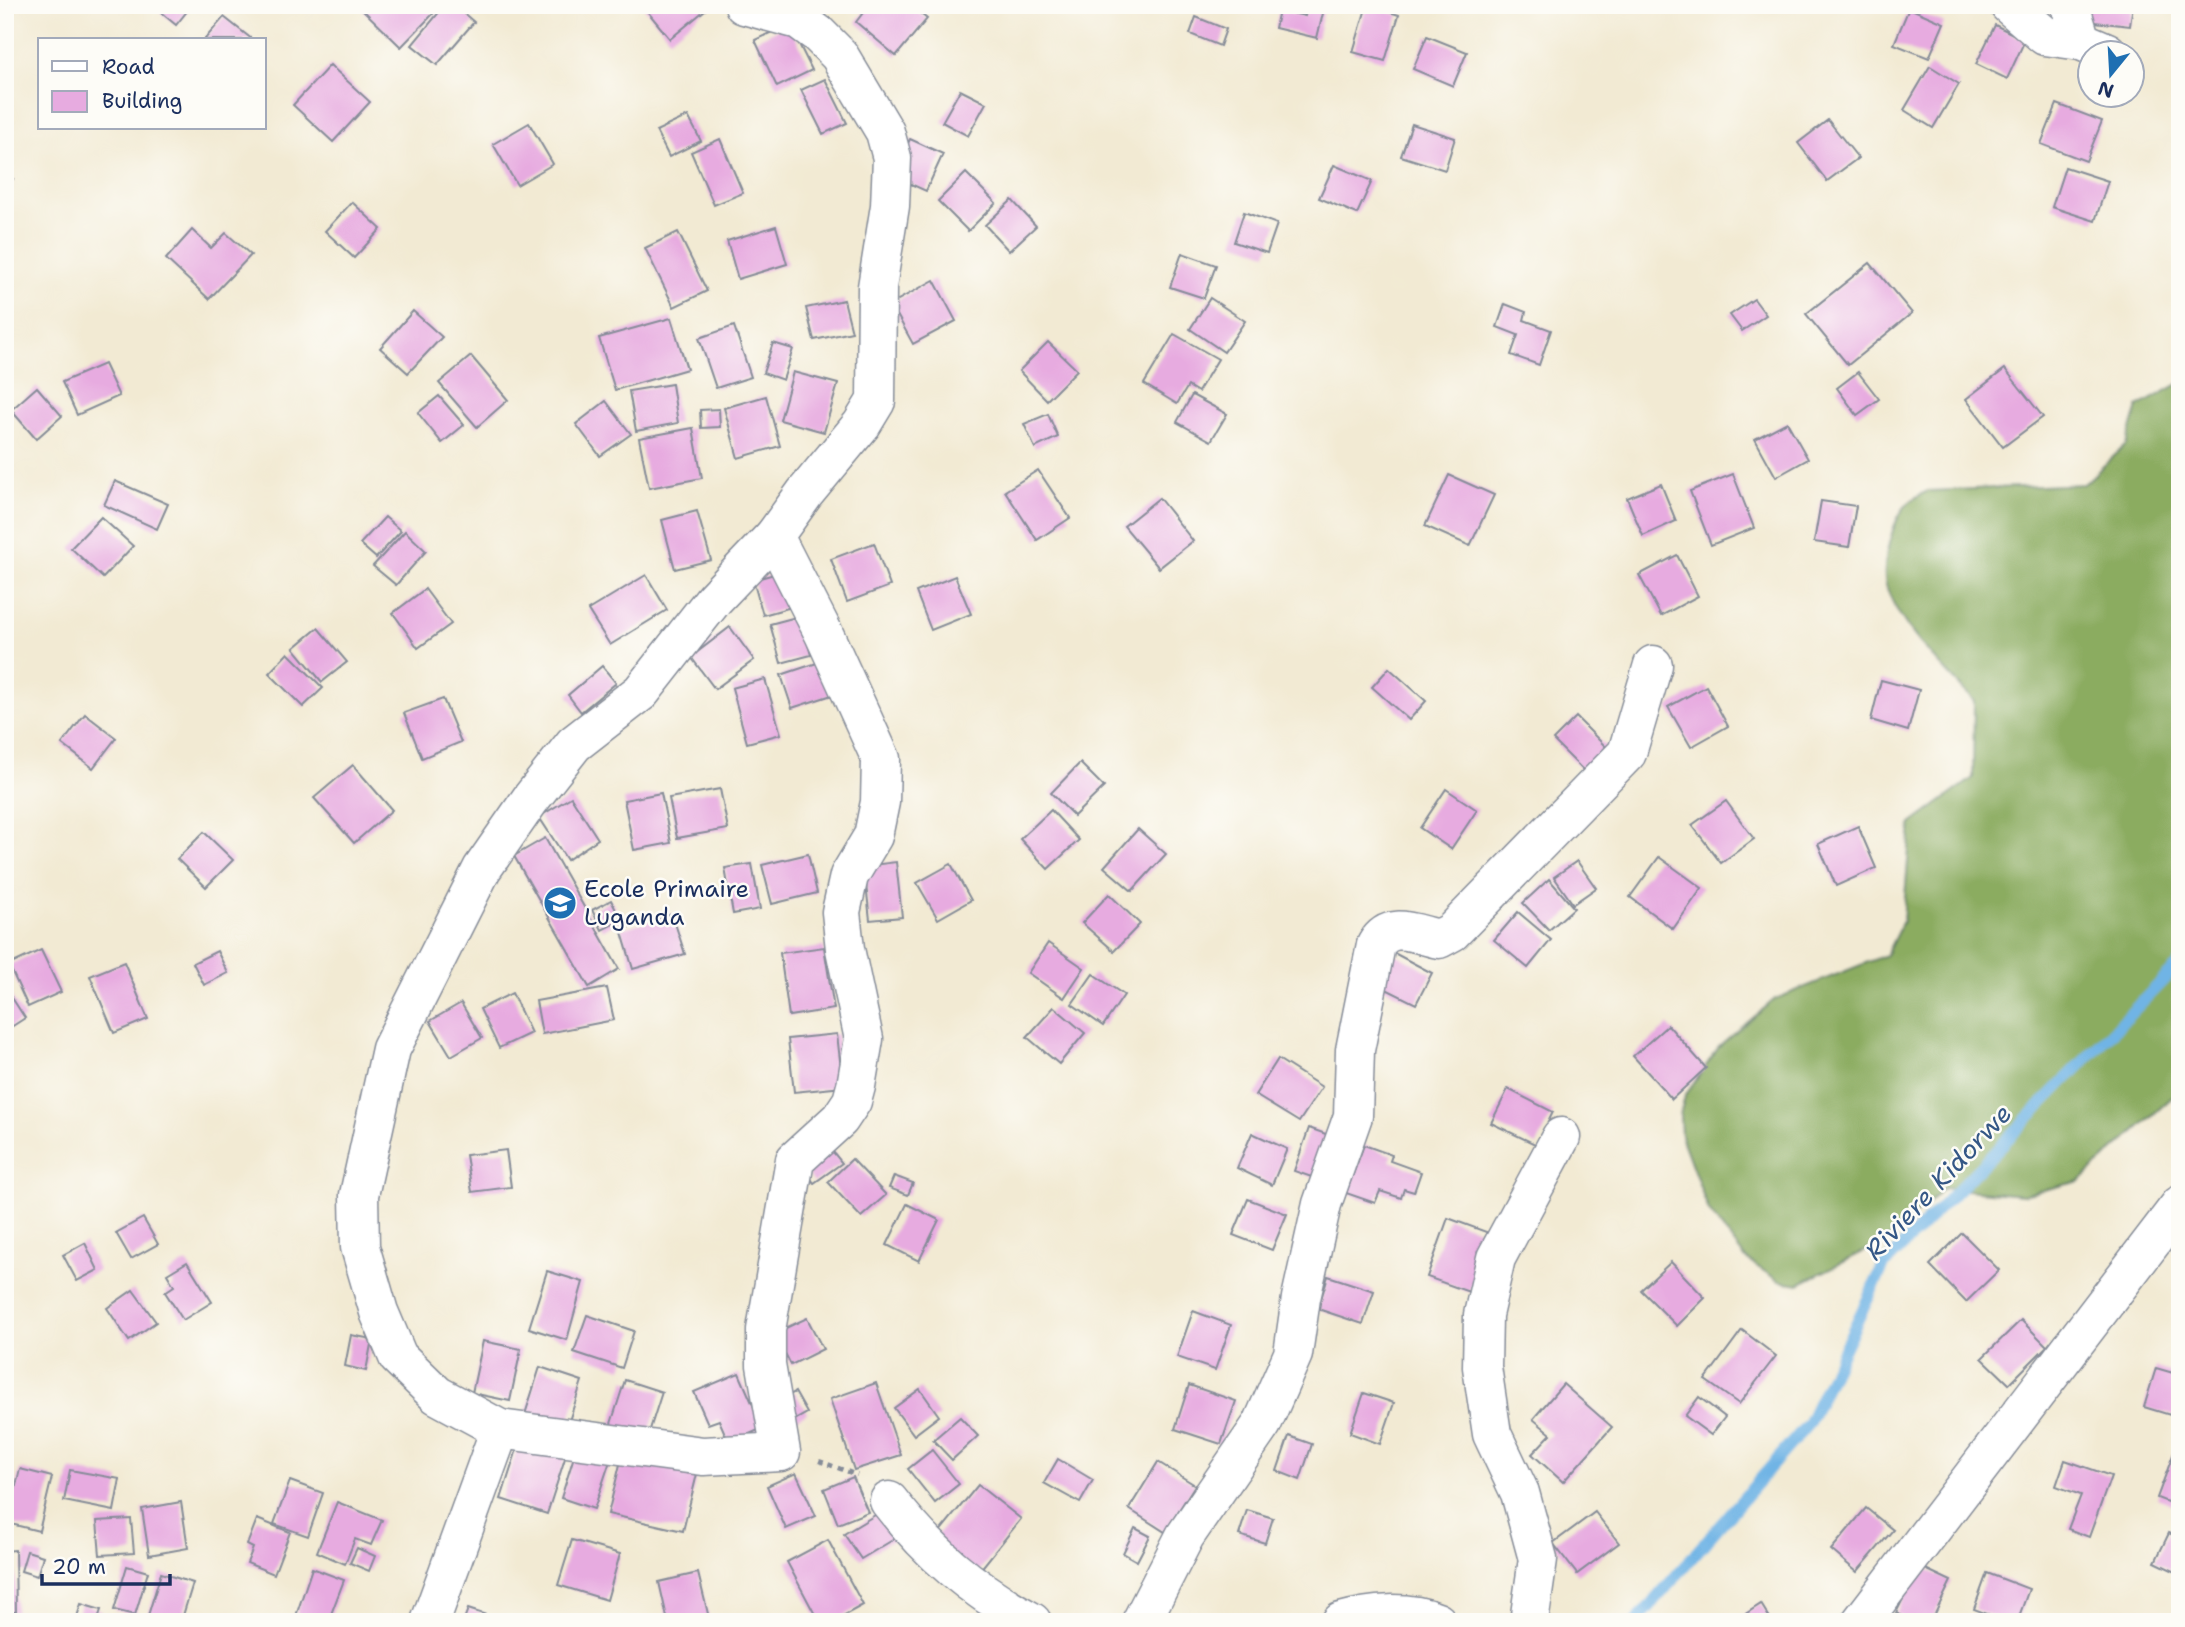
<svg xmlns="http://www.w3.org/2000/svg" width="2185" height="1627" font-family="'Shantell Sans',sans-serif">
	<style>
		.forest { fill: #8bac60; stroke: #536e5f; stroke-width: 2 }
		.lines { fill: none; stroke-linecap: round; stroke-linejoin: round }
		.stream { stroke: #6fb4e5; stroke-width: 12 }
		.building { fill: #e7abe0 }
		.street-casing { stroke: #868c98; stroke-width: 41 }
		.path { stroke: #868c98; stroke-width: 4.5; stroke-dasharray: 5 5; stroke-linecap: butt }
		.street { stroke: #fff; stroke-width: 38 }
		.labels { text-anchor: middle; stroke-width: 5; stroke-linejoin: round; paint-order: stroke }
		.poi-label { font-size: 24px; fill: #1b2f5e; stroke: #fdfcf7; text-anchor: start }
		.water-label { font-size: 26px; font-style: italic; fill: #345786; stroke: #fdfcf7 }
	</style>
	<rect width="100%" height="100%" fill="#fdfcf7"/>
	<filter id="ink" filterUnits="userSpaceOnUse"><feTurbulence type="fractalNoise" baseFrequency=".0143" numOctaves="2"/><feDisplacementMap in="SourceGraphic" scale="14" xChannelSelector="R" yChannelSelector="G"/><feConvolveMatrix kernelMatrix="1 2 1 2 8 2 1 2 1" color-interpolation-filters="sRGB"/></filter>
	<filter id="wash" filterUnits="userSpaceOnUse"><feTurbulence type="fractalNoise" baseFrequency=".00686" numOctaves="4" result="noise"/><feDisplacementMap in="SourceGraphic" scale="28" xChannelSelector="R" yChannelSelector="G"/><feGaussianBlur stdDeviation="1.57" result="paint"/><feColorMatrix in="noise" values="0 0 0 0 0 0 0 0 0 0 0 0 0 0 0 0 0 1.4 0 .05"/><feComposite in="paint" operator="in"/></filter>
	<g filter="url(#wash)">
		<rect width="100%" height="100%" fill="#f2ead3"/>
		<path class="forest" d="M2180,383V1090L2080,1181L2023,1195L1944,1188L1887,1240L1799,1284L1779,1281L1746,1259L1709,1211L1681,1136L1680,1115L1685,1096L1719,1047L1775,999L1886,955L1903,921L1911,824L1973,778L1974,701C1944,667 1904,634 1888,591C1881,575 1887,549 1892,533C1899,511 1907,500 1928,491L2084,484L2126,445L2138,407Z"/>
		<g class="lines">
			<polyline class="stream" points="1636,1622 1808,1424 1884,1265 2180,963"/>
		</g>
		<g id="blocks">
			<g class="building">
				<polygon points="152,5 192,5 176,25"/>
				<polygon points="358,5 424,5 433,14 401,47"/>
				<polygon points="445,5 454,5 474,22 437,65 412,45"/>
				<polygon points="642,5 711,5 670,39"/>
				<polygon points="869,5 910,5 927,19 896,56 856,22"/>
				<polygon points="1308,5 1325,5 1317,38 1275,28 1279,10 1305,16"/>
				<polygon points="1367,5 1399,15 1385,61 1353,52"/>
				<polygon points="2088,5 2133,5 2130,26 2086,21"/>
				<polygon points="1909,8 1944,23 1929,58 1894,44"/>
				<polygon points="224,17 253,40 204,40"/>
				<polygon points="1196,17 1226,29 1220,46 1190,34"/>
				<polygon points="789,24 812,70 777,87 755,40"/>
				<polygon points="1995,25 2025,40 2007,79 1976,64"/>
				<polygon points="1427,36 1467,52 1453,86 1413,69"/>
				<polygon points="330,65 370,102 333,142 293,105"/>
				<polygon points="1930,66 1959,84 1933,128 1904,110"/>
				<polygon points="825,79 847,123 823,134 801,90"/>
				<polygon points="960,90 986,103 968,136 942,122"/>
				<polygon points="2057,104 2102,121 2086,161 2041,144"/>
				<polygon points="688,116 701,141 669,157 656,131"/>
				<polygon points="1828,120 1858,158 1827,181 1798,143"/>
				<polygon points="529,123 553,164 517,185 493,144"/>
				<polygon points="1412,124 1455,138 1445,170 1401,156"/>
				<polygon points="720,139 743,193 714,205 691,152"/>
				<polygon points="910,139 943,154 926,191 893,176"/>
				<polygon points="1334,165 1372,181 1357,214 1319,198"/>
				<polygon points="2065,167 2108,181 2095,221 2052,207"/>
				<polygon points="966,173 996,203 968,231 938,201"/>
				<polygon points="5,174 13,179 5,189"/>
				<polygon points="1012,200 1036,226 1009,251 985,225"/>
				<polygon points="352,202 381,229 354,258 325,231"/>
				<polygon points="1244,212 1277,224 1267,253 1234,242"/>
				<polygon points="776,226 787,264 738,279 727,241"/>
				<polygon points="192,230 211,248 226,233 251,255 209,299 166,259"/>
				<polygon points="678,232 707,291 674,307 645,248"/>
				<polygon points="1182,253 1216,265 1204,298 1170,287"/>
				<polygon points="1870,263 1912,313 1848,365 1806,314"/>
				<polygon points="934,280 956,321 913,344 891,304"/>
				<polygon points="1210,298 1245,321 1224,352 1190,329"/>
				<polygon points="1754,299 1766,315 1742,331 1730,315"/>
				<polygon points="844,300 852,332 814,340 806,308"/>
				<polygon points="1505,304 1526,312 1524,320 1551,330 1539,365 1511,355 1518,335 1497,327"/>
				<polygon points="413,311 442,337 408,373 380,348"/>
				<polygon points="671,318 687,369 615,390 599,338"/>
				<polygon points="734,326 751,377 716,388 699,338"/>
				<polygon points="1174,334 1218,359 1198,392 1188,386 1177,404 1144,384"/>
				<polygon points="1048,342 1077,370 1047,400 1019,371"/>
				<polygon points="773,343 793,349 783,380 763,373"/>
				<polygon points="471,356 508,400 477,427 439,383"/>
				<polygon points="104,364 119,396 77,415 62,382"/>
				<polygon points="2005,369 2043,417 2003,447 1966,399"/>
				<polygon points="793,372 838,384 824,432 780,420"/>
				<polygon points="1858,372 1879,399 1857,415 1837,388"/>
				<polygon points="672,384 678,423 636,431 629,391"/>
				<polygon points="37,387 62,416 36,439 11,410"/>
				<polygon points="1192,395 1227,414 1211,441 1177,422"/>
				<polygon points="439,396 464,425 442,443 418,413"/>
				<polygon points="766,396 780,446 738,458 724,408"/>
				<polygon points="606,401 631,434 600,456 576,424"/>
				<polygon points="719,409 720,427 701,428 700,410"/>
				<polygon points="1048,414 1058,437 1035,448 1024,424"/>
				<polygon points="1787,422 1808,459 1776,477 1755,439"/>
				<polygon points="693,428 702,478 649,488 639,438"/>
				<polygon points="1038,470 1070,518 1037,540 1005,491"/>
				<polygon points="1733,474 1754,528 1711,545 1690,491"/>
				<polygon points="1449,475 1494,495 1470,546 1425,526"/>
				<polygon points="115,481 168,504 157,529 104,505"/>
				<polygon points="1661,484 1676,521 1643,536 1627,498"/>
				<polygon points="1159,498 1193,541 1159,568 1124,526"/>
				<polygon points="1821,501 1856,506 1849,547 1814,542"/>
				<polygon points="697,511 711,560 675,569 662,520"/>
				<polygon points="101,517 133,546 103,578 71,548"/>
				<polygon points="385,517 401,531 376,558 360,544"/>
				<polygon points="405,531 426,551 396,585 373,566"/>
				<polygon points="874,543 890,586 847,602 831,559"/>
				<polygon points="1677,555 1698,596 1661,616 1639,575"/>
				<polygon points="785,571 795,606 763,615 753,580"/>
				<polygon points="646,575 667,610 610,645 588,610"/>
				<polygon points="955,576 971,614 931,630 916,592"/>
				<polygon points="425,589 451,624 418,648 393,613"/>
				<polygon points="800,616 811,655 781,663 770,624"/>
				<polygon points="730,627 754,660 715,689 691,657"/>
				<polygon points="318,628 347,662 322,682 294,648"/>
				<polygon points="288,653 323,688 303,707 269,673"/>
				<polygon points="823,661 835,694 792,708 781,675"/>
				<polygon points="602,666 616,683 581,712 568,695"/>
				<polygon points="1389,668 1426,701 1409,720 1372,687"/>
				<polygon points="765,679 781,734 747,743 732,688"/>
				<polygon points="1881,680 1919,690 1908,731 1871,720"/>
				<polygon points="1706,686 1728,726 1691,747 1668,707"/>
				<polygon points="443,699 461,742 422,758 404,713"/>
				<polygon points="85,714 116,738 93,768 62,744"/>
				<polygon points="1576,717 1608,749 1585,772 1553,740"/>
				<polygon points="1080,763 1104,787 1074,816 1051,793"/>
				<polygon points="353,765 392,810 354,843 314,798"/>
				<polygon points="720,789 728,829 677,838 669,798"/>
				<polygon points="1446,789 1477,810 1451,849 1420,828"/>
				<polygon points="661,793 671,843 634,850 624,800"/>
				<polygon points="571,797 598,839 567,860 539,817"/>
				<polygon points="1726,801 1754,839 1721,863 1692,825"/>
				<polygon points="1051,810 1079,840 1048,869 1020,839"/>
				<polygon points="1858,826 1876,868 1836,886 1818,844"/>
				<polygon points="1138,829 1166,854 1132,891 1104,867"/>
				<polygon points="204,832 233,860 206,887 177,859"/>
				<polygon points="545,838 619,969 589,987 514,856"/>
				<polygon points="808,854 817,893 772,904 762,865"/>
				<polygon points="1659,857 1702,888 1673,929 1630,897"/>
				<polygon points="1577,861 1596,888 1573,904 1554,877"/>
				<polygon points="896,862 902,917 870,920 864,866"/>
				<polygon points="752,864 760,909 733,914 725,868"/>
				<polygon points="951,864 971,900 938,919 917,883"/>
				<polygon points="1549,879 1574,908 1549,930 1523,903"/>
				<polygon points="1109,894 1140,924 1114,951 1082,923"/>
				<polygon points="611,900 621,920 602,930 592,910"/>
				<polygon points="1518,912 1551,940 1528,968 1494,940"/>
				<polygon points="672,914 685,954 633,969 621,929"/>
				<polygon points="1048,943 1084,968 1064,998 1028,973"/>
				<polygon points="824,947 834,1009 789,1016 780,953"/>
				<polygon points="41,950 61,992 28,1007 9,965"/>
				<polygon points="217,951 228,973 204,985 193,963"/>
				<polygon points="1394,953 1432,973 1416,1004 1378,985"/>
				<polygon points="124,962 148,1019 114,1033 90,976"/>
				<polygon points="1093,974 1124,995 1103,1026 1072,1004"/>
				<polygon points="5,987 25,1018 5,1031"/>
				<polygon points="607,988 614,1020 542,1034 536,1001"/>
				<polygon points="512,993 531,1033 499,1048 480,1009"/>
				<polygon points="461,1003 482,1038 451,1056 430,1021"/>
				<polygon points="1054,1007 1085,1033 1059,1064 1027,1037"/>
				<polygon points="1668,1025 1706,1068 1672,1099 1633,1056"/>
				<polygon points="837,1034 843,1087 794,1092 788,1039"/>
				<polygon points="1278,1059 1322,1087 1299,1122 1255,1095"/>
				<polygon points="1508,1089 1553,1112 1537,1145 1491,1123"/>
				<polygon points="1309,1128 1337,1138 1323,1181 1294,1171"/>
				<polygon points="1252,1133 1287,1149 1272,1185 1237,1168"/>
				<polygon points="1364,1145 1392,1155 1390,1161 1421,1172 1414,1192 1404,1189 1401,1198 1380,1191 1375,1203 1346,1193"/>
				<polygon points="829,1147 842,1163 814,1183 803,1167"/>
				<polygon points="506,1150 511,1187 472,1192 466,1155"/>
				<polygon points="852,1159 886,1195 861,1217 828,1182"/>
				<polygon points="894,1176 913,1183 908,1195 889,1188"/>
				<polygon points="1248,1199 1287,1214 1272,1250 1233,1235"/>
				<polygon points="907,1204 939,1220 919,1261 887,1245"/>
				<polygon points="143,1218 158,1244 131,1259 116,1233"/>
				<polygon points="1448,1218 1489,1233 1469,1292 1427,1277"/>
				<polygon points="1962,1233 1999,1270 1966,1302 1930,1265"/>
				<polygon points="85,1243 98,1270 77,1281 63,1255"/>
				<polygon points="187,1262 212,1302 183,1320 165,1292 174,1286 167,1274"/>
				<polygon points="1671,1262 1705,1298 1677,1326 1641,1290"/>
				<polygon points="547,1271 583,1282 567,1340 529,1328"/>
				<polygon points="1328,1276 1374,1291 1363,1324 1318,1309"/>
				<polygon points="133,1290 156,1322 129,1341 107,1308"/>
				<polygon points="1193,1311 1231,1325 1215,1370 1177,1357"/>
				<polygon points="587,1315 634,1331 622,1368 574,1352"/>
				<polygon points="807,1318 823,1349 791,1365 775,1333"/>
				<polygon points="2021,1320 2047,1346 2009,1384 1982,1358"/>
				<polygon points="1742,1330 1776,1356 1739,1404 1705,1380"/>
				<polygon points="351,1335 372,1339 366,1371 345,1366"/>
				<polygon points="483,1341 521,1349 510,1401 472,1393"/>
				<polygon points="540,1367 582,1381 569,1421 522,1424"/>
				<polygon points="2156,1368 2180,1375 2180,1418 2144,1407"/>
				<polygon points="739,1373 763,1428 729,1443 719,1420 708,1424 694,1392"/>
				<polygon points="625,1380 662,1392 645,1445 608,1433"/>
				<polygon points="876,1383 901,1455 854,1470 830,1399"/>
				<polygon points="1563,1384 1612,1427 1563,1482 1532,1454 1551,1434 1533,1419"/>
				<polygon points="1189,1385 1236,1401 1221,1444 1175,1429"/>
				<polygon points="920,1389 939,1416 914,1435 894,1408"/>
				<polygon points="795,1392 807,1413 791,1422 780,1401"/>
				<polygon points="1364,1393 1394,1403 1380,1444 1350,1433"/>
				<polygon points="1699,1397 1725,1417 1711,1435 1685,1416"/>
				<polygon points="960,1417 978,1436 952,1460 933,1440"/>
				<polygon points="1289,1436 1312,1444 1300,1480 1277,1471"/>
				<polygon points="521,1437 567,1452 547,1514 501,1499"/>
				<polygon points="2176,1447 2180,1449 2180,1507 2157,1498"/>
				<polygon points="576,1450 610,1461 594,1509 561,1498"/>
				<polygon points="932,1450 959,1484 935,1503 908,1469"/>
				<polygon points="622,1456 697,1474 683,1531 608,1514"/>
				<polygon points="1058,1459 1093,1480 1080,1503 1044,1483"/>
				<polygon points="2065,1460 2111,1476 2089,1537 2068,1529 2081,1495 2056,1486"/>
				<polygon points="1158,1462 1195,1485 1165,1532 1129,1509"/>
				<polygon points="20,1469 52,1477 39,1531 7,1523"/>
				<polygon points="70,1470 120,1479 114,1511 64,1501"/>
				<polygon points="796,1473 816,1516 786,1529 767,1486"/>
				<polygon points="853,1477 868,1512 838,1524 824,1489"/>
				<polygon points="290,1481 323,1493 308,1536 274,1524"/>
				<polygon points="978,1485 1021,1519 976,1575 933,1540"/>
				<polygon points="181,1502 188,1548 149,1555 142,1509"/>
				<polygon points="337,1502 382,1520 371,1545 355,1539 345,1564 317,1552"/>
				<polygon points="1866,1508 1893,1530 1857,1572 1831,1550"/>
				<polygon points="1247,1510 1273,1518 1265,1543 1239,1535"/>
				<polygon points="880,1512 896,1538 861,1559 844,1534"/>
				<polygon points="1595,1512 1619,1543 1577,1574 1553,1543"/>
				<polygon points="131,1519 134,1553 100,1555 97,1521"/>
				<polygon points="257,1519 290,1532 274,1574 247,1563 253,1548 247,1545"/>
				<polygon points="1135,1528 1150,1536 1137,1561 1123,1553"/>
				<polygon points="2169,1533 2180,1538 2180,1574 2155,1562"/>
				<polygon points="572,1540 620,1554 607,1600 558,1585"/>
				<polygon points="828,1540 863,1605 832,1622 819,1622 787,1562"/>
				<polygon points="357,1548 375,1556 369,1571 350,1563"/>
				<polygon points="15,1550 16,1612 5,1612 5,1551"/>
				<polygon points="27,1551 43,1556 37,1576 21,1571"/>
				<polygon points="127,1566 148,1572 135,1615 114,1610"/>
				<polygon points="1919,1566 1951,1581 1931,1622 1913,1622 1896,1613"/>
				<polygon points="312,1568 344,1580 328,1622 294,1622"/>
				<polygon points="161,1573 193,1583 181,1622 146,1622"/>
				<polygon points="698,1573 710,1622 668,1622 659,1582"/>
				<polygon points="1987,1573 2029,1589 2017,1622 2008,1622 1974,1609"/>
				<polygon points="81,1604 101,1610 97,1622 76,1620"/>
				<polygon points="1761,1604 1772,1622 1733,1622"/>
				<polygon points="468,1609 486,1615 484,1622 463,1622"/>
			</g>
		</g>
	</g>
	<g filter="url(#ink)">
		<use href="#blocks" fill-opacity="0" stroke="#868c98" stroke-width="2"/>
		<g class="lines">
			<defs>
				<g id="street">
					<polyline points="2009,5 2045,36 2081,41"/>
					<polyline points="2070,5 2081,41 2107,52"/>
					<polyline points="500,1429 437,1395 398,1357 379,1312 360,1247 359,1195 391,1049 482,869 530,800 574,744 641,692 714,599 774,536 805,493 862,424 876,401 877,287 890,206 892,158 885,132 839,55 818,34 799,20 744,5"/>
					<path d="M889,1501C931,1555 972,1589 1032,1622"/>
					<polyline points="430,1622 500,1429 703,1456 781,1452 766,1365 766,1330 795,1160 840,1119 852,1101 856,1086 864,1039 845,949 841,912 849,876 873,836 880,802 881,759 824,634 774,536"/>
					<path d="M1141,1622L1185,1536L1262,1424L1293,1354L1301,1298L1322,1204L1353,1116L1355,1050L1376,945C1390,920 1415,934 1439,939L1452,932L1627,753L1653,665"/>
					<path d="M1341,1622C1371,1613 1408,1610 1437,1622"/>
					<polyline points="1529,1622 1538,1559 1520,1493 1492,1434 1482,1367 1483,1315 1496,1258 1561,1137"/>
					<polyline points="1861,1622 2180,1205"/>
				</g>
			</defs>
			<use href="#street" class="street-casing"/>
			<polyline class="path" points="819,1461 857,1475"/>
			<use href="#street" class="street"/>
		</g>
	</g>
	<defs>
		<symbol id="school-disc" viewBox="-11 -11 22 22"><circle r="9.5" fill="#1f6fb2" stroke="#fdfcf7"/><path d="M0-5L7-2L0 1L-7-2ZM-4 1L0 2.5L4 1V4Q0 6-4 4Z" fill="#fff"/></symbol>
	</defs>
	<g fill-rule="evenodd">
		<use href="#school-disc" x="541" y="884" width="38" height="38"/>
	</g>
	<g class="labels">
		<g class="poi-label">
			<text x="584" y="897">Ecole Primaire<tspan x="584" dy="28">Luganda</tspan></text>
		</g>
		<g class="water-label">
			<text transform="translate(1938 1182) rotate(-47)" y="9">Riviere Kidorwe</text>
		</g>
	</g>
	<rect width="2185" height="1627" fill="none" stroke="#fdfcf7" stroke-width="28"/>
	<rect x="38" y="38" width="228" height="91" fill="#fdfcf7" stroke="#a3aaba" stroke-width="2"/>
	<rect x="52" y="61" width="35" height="10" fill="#ffffff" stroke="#a3aaba" stroke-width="2"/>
	<text x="102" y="74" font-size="21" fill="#1b2f5e">Road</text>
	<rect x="52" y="91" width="35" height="21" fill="#e7abe0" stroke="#a3aaba" stroke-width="2"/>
	<text x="102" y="108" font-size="21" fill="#1b2f5e">Building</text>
	<g transform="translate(2111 74) rotate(198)"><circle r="33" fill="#fdfcf7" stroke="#a3aaba" stroke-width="2"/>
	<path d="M0-5L12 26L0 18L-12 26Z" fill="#1f6fb2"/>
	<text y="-10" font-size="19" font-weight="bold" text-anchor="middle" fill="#1b2f5e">N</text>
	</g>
	<path d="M42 1574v10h128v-10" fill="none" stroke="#1b2f5e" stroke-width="3.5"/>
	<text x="52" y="1574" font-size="21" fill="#1b2f5e" stroke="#fdfcf7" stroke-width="5" paint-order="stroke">20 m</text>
</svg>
